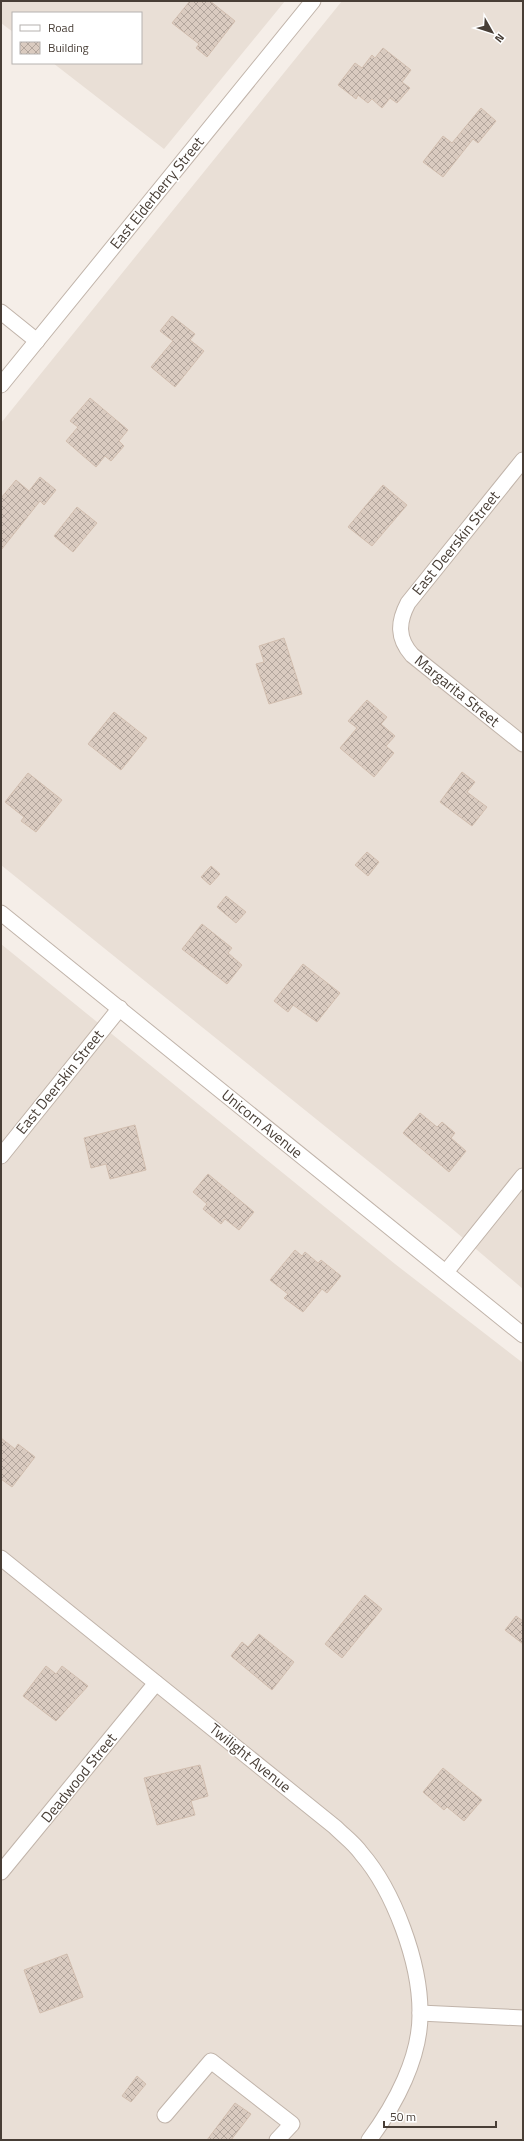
<svg xmlns="http://www.w3.org/2000/svg" width="524" height="2141" font-family="'Titillium Web',sans-serif">
	<style>
		.residential { fill: #e9dfd6 }
		.building { fill: url(#building-cross-hatch); stroke: #d2beaf }
		.lines { fill: none; stroke-linecap: round; stroke-linejoin: round }
		.minor-casing { stroke: #c1b4aa; stroke-width: 17 }
		.minor { stroke: #fff; stroke-width: 15 }
		.labels { text-anchor: middle; stroke-width: 3; stroke-linejoin: round; paint-order: stroke }
		.street-label { font-size: 15px; fill: #483e36; stroke: #fff }
	</style>
	<defs>
		<pattern id="building-cross-hatch" width="8" height="8" patternUnits="userSpaceOnUse"><rect width="8" height="8" fill="#dacbc0"/><path d="M0 0l8 8M0 8l8-8" fill="none" stroke="#b3a69d"/></pattern>
	</defs>
	<rect width="100%" height="100%" fill="#f5eee8"/>
	<g class="residential">
		<polygon points="1,1 285,1 164,149 53,63 141,63 141,13 13,13 13,32 1,23"/>
		<polygon points="342,1 523,1 523,1289 450,1227 1,865 1,423"/>
		<polygon points="1,944 395,1264 523,1363 523,2140 1,2140"/>
	</g>
	<g class="building">
		<polygon points="190,1 210,1 235,21 207,57 196,48 199,44 172,23"/>
		<polygon points="383,48 411,70 402,82 410,88 397,103 390,98 382,108 372,99 368,103 358,95 356,99 338,85 355,63 362,68 372,55 375,58"/>
		<polygon points="481,108 496,121 478,143 473,139 443,177 423,162 443,136 452,143"/>
		<polygon points="172,316 195,334 190,340 204,351 175,387 151,367 173,341 160,331"/>
		<polygon points="90,398 128,430 119,441 124,446 111,461 105,456 96,467 66,441 78,427 70,421"/>
		<polygon points="40,477 56,490 44,505 40,501 1,550 1,498 16,480 29,491"/>
		<polygon points="383,485 407,505 372,546 348,527"/>
		<polygon points="77,507 97,523 73,552 54,536"/>
		<polygon points="284,638 302,694 269,704 256,664 264,662 259,646"/>
		<polygon points="367,700 387,717 381,724 395,736 386,746 394,753 374,777 340,748 357,728 348,721"/>
		<polygon points="114,712 147,738 121,770 88,744"/>
		<polygon points="462,772 475,782 467,792 487,807 472,826 440,802"/>
		<polygon points="28,773 62,800 36,832 21,821 24,817 5,802"/>
		<polygon points="367,852 379,862 368,876 355,865"/>
		<polygon points="211,866 220,874 210,885 201,877"/>
		<polygon points="226,896 246,912 236,923 217,907"/>
		<polygon points="202,924 232,948 228,953 242,965 227,984 182,949"/>
		<polygon points="303,964 340,993 317,1022 293,1005 288,1012 274,1001"/>
		<polygon points="420,1113 437,1127 442,1122 455,1133 451,1138 466,1151 449,1172 403,1133"/>
		<polygon points="135,1125 146,1170 110,1179 106,1164 91,1168 84,1138"/>
		<polygon points="208,1174 254,1212 239,1230 225,1219 221,1224 203,1209 207,1204 193,1192"/>
		<polygon points="295,1250 302,1256 305,1252 318,1263 321,1260 341,1276 327,1293 322,1289 303,1312 284,1298 288,1294 270,1280"/>
		<polygon points="1,1438 15,1449 18,1444 35,1457 12,1487 1,1479"/>
		<polygon points="365,1595 382,1609 342,1658 325,1644"/>
		<polygon points="516,1616 523,1621 523,1644 505,1630"/>
		<polygon points="259,1634 294,1662 272,1690 231,1656 242,1642 248,1647"/>
		<polygon points="46,1666 56,1674 62,1666 88,1686 56,1721 23,1696"/>
		<polygon points="200,1765 208,1796 191,1801 195,1815 157,1825 144,1778"/>
		<polygon points="443,1768 482,1800 464,1821 447,1807 444,1810 423,1792"/>
		<polygon points="67,1954 83,1997 40,2013 24,1970"/>
		<polygon points="137,2076 146,2084 131,2102 122,2096"/>
		<polygon points="235,2103 251,2114 231,2140 207,2140"/>
	</g>
	<g class="lines">
		<defs>
			<g id="minor">
				<polyline points="1,312 37,341"/>
				<polyline points="1,385 313,1"/>
				<path d="M523,460L408,603C398,622 397,638 412,655L523,744"/>
				<polyline points="1,913 523,1335"/>
				<polyline points="1,1156 120,1008"/>
				<polyline points="446,1272 523,1176"/>
				<path d="M1,1558L335,1827C344,1836 354,1843 361,1853C394,1891 420,1962 420,2012C421,2057 395,2105 369,2140"/>
				<polyline points="1,1872 156,1683"/>
				<polyline points="420,2013 523,2018"/>
				<polyline points="165,2115 211,2061 292,2124 277,2140"/>
			</g>
		</defs>
		<use href="#minor" class="minor-casing"/>
		<use href="#minor" class="minor"/>
	</g>
	<g class="labels">
		<g class="street-label">
			<text transform="translate(157 193) rotate(-51)" y="5">East Elderberry Street</text>
			<text transform="translate(456 543) rotate(-51)" y="5">East Deerskin Street</text>
			<text transform="translate(457 691) rotate(39)" y="5">Margarita Street</text>
			<text transform="translate(60 1082) rotate(-51)" y="5">East Deerskin Street</text>
			<text transform="translate(262 1124) rotate(39)" y="5">Unicorn Avenue</text>
			<text transform="translate(250 1758) rotate(39)" y="5">Twilight Avenue</text>
			<text transform="translate(79 1778) rotate(-51)" y="5">Deadwood Street</text>
		</g>
	</g>
	<rect width="524" height="2141" fill="none" stroke="#483e36" stroke-width="4"/>
	<rect x="12" y="12" width="130" height="52" fill="#ffffff" stroke="#b6b2af"/>
	<rect x="20" y="25" width="20" height="6" fill="#ffffff" stroke="#b6b2af"/>
	<text x="48" y="32" font-size="12" fill="#483e36">Road</text>
	<rect x="20" y="42" width="20" height="12" fill="url(#building-cross-hatch)" stroke="#b6b2af"/>
	<text x="48" y="52" font-size="12" fill="#483e36">Building</text>
	<g transform="translate(492 32) rotate(129)" stroke="#ffffff" stroke-width="3" paint-order="stroke">
	<path d="M0-3L7 15L0 10L-7 15Z" fill="#483e36"/>
	<text y="-6" font-size="11" font-weight="bold" text-anchor="middle" fill="#483e36">N</text>
	</g>
	<path d="M384 2121v6h112v-6" fill="none" stroke="#483e36" stroke-width="2"/>
	<text x="390" y="2121" font-size="12" fill="#483e36" stroke="#ffffff" stroke-width="3" paint-order="stroke">50 m</text>
</svg>
